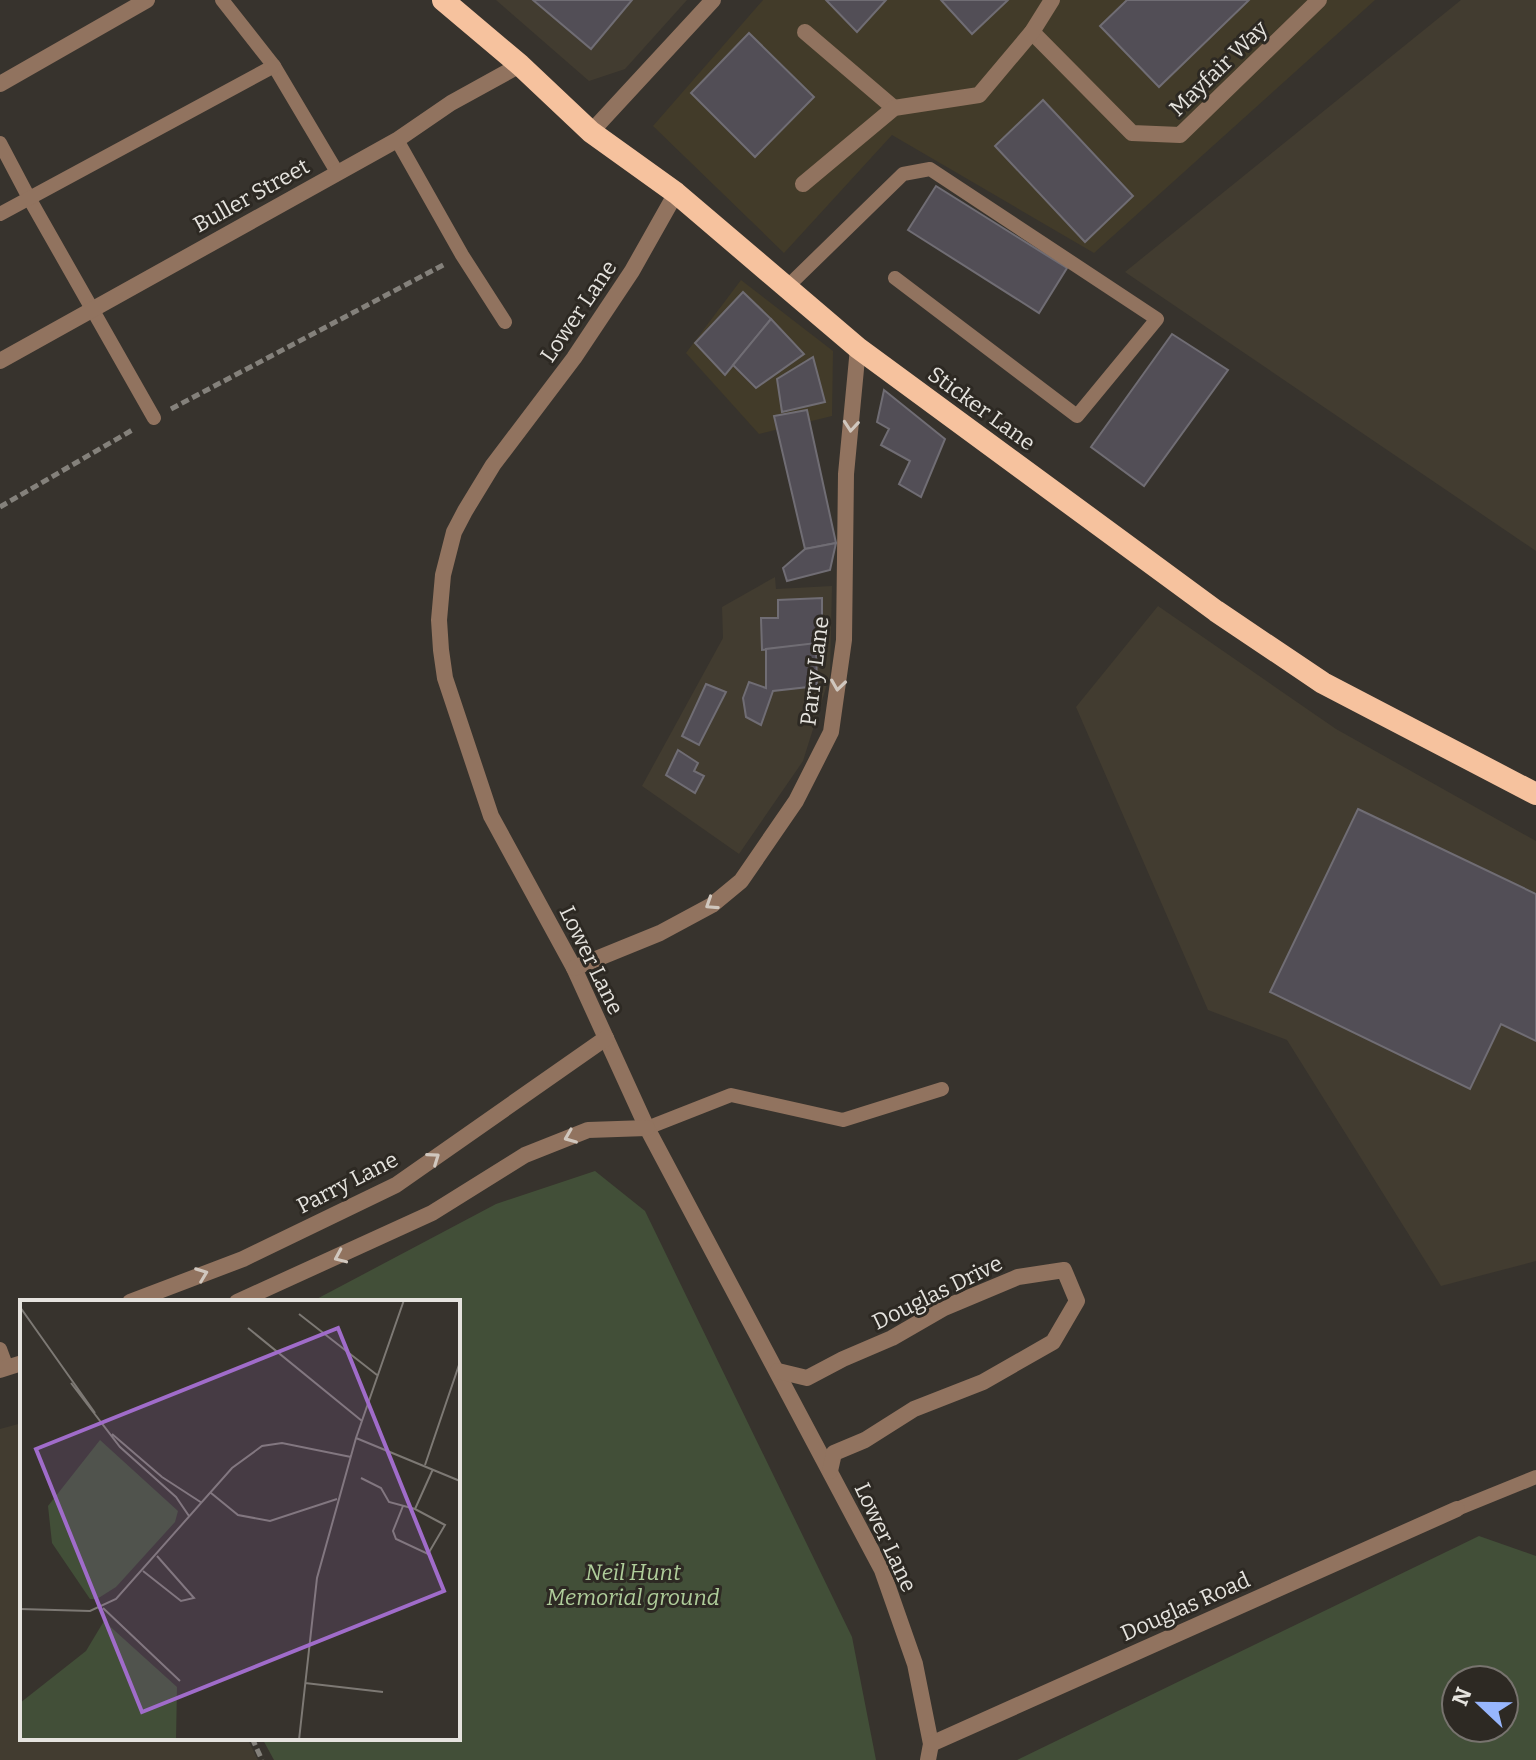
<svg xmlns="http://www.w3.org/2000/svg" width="1536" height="1760" font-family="Bitter,serif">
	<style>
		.commercial { fill: #423b29 }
		.built { fill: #423c30 }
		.green { fill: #424f38; fill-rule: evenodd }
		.building { fill: #524e56; stroke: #706d74; stroke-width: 2 }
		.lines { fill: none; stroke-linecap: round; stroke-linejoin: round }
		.path { stroke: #84817b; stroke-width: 5; stroke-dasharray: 8 4; stroke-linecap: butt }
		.service { stroke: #91735f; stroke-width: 14 }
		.minor { stroke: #91735f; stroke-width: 16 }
		.trunk { stroke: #f6c29e; stroke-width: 22 }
		.oneway { stroke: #d0c7be }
		.labels { text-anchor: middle; stroke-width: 6; stroke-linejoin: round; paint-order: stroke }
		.street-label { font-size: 22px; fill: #e5e3de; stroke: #2d2923 }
		.park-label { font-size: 22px; font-style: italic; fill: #afcd9a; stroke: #2d2923 }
		.inset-road { fill: none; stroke: #7d7974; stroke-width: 2 }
		.view { fill: #a06cca; fill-opacity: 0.15; stroke: #a06cca; stroke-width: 4 }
		.inset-edge { fill: none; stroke: #e5e3de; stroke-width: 4 }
	</style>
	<rect width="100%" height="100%" fill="#37332d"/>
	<g class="commercial">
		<polygon points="763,0 1375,0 1094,253 892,135 784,253 653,126"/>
		<polygon points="741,280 833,351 832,416 759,434 686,353"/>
	</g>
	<g class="built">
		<polygon points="496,0 687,0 625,69 589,81"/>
		<polygon points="1461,0 1536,0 1536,551 1125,272"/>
		<polygon points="775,577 776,589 832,586 830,675 803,761 739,854 642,786 723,638 722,607"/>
		<polygon points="1158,606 1336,729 1536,841 1536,1261 1441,1286 1287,1040 1208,1010 1076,707"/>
		<polygon points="22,1423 22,1738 247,1738 258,1760 0,1760 0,1429"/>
	</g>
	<g class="green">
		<polygon points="595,1171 645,1211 852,1637 876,1760 274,1760 262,1738 458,1738 458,1302 311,1302 496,1204"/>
		<path d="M1479,1536L1536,1556V1760H1017ZM1504,1680V1728H1456V1680Z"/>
	</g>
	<g class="building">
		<polygon points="533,0 632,0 591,49"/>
		<polygon points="826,0 886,0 857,32"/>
		<polygon points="941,0 1008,0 972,34"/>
		<polygon points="1127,0 1249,0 1159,87 1100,26"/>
		<polygon points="749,33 814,97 755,157 691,93"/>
		<polygon points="1043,100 1133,196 1085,242 995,146"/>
		<polygon points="936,186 1067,268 1039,313 908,230"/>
		<polygon points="743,292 771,319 725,375 695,343"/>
		<polygon points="771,319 804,354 756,388 733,365"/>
		<polygon points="1172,334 1228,370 1144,486 1091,447"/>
		<polygon points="813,357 825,402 782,412 777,379"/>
		<polygon points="884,390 945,439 921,497 899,484 910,461 881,445 889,429 877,422"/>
		<polygon points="807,410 836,543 805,549 774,416"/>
		<polygon points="836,543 830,570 787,581 783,568 805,549"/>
		<polygon points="822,598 822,643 762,650 761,618 778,618 778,600"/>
		<polygon points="816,643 817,686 773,691 761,725 746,717 743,698 749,682 766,688 766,649"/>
		<polygon points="706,684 726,692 699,745 682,736"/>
		<polygon points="678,750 698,763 694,771 704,776 695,793 666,775"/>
		<polygon points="1358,809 1536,894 1536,1041 1501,1024 1470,1089 1270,992"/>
	</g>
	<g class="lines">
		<g class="path">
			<polyline points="171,409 445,264"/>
			<polyline points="0,507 134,429"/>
			<polyline points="252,1738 262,1760"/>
		</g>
		<g class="service">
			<polyline points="222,0 274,66 337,172"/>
			<polyline points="397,140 462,255 505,322"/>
			<polyline points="0,143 29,198 154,418"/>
			<polyline points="0,214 274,66"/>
			<polyline points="786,288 903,174 930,169 1157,319 1077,416 895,278"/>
			<polyline points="647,1128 731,1095 843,1120 942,1089"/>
			<polyline points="0,1349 7,1368"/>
			<polyline points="1457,1509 1536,1477"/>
		</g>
		<g class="minor">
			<polyline points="805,32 894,108"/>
			<polyline points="1032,32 1132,133 1180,135 1319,0"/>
			<polyline points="0,84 147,0"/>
			<polyline points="591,132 713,0"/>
			<polyline points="803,184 894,108 979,95 1032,32 1052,0"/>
			<polyline points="676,193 632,271 574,358 493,465 465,511 454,532 443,575 439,620 441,650 445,678 491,816 574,968 647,1128 882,1570 915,1664 931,1744 928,1760"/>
			<polyline points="0,361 397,140 451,103 520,65"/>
			<polyline points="574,968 660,933 712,905 741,881 796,801 831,732 844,640 846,474 858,348"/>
			<polyline points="130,1302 243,1259 396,1185 606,1038"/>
			<polyline points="237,1302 432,1213 525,1155 588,1130 647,1128"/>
			<polyline points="0,1370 22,1363"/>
			<polyline points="778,1371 807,1378 843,1359 892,1338 944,1308 1018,1277 1064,1270 1077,1301 1053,1342 983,1382 914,1409 865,1440 834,1453 830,1471"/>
			<polyline points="931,1744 1457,1509"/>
		</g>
		<polyline class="trunk" points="443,0 520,65 591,132 676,193 858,348 1216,611 1323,683 1536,794"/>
	</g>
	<defs><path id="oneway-chevron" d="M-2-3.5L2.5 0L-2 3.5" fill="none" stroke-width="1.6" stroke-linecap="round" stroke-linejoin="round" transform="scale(2)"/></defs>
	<g class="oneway">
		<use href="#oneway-chevron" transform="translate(851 426) rotate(95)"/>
		<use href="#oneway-chevron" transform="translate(838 685) rotate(98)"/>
		<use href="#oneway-chevron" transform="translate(711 904) rotate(147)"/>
		<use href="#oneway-chevron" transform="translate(570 1137) rotate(158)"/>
		<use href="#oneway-chevron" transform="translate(434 1158) rotate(-35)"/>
		<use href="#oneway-chevron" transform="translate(340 1257) rotate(156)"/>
		<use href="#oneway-chevron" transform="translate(202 1274) rotate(-21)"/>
	</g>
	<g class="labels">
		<g class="street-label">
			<text transform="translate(1218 68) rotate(-44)" y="8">Mayfair Way</text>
			<text transform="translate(251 195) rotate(-29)" y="8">Buller Street</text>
			<text transform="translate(578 311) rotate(-56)" y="8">Lower Lane</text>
			<text transform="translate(982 408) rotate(36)" y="8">Sticker Lane</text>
			<text transform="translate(814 671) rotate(-83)" y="8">Parry Lane</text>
			<text transform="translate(592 960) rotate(64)" y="8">Lower Lane</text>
			<text transform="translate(347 1182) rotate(-27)" y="8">Parry Lane</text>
			<text transform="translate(937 1292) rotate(-26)" y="8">Douglas Drive</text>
			<text transform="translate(886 1537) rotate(65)" y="8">Lower Lane</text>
			<text transform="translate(1185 1606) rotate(-24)" y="8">Douglas Road</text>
		</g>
		<g class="park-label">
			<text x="633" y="1580">Neil Hunt<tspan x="633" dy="25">Memorial ground</tspan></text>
		</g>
	</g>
	<g transform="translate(20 1300)">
		<rect width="440" height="440" fill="#37332d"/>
		<path d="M80,140L158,211L155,222L96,287L77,299H70L32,243L28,206ZM84,321L157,387L156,440H0V403L66,351Z" fill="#424f38"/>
		<path class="inset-road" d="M0,7L75,113M279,14L357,75M228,28L342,121M51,83L100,147L156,197L169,216M92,134L142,177L182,203M336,138L440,181M405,165L440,62M341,178L361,188L369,202L395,209L425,225L408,254L376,239L373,231L383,206M191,193L218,215L250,221L317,199M395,209L413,169M123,271L161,301L174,298L137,256M83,308L160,381M0,309L70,311L96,299L212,168L242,146L262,143L331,157M285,383L363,392M279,440L297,278L336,138L384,0"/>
		<path class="view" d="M318,28L424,291L122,412L16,149Z"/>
		<rect width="440" height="440" class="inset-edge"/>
	</g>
	<g transform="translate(1480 1704) rotate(292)"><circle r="38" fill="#2d2923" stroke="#77736e" stroke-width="2"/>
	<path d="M0-6L14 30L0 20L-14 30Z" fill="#97b6fd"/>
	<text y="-12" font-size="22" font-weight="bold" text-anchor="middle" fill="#e5e3de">N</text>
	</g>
</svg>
